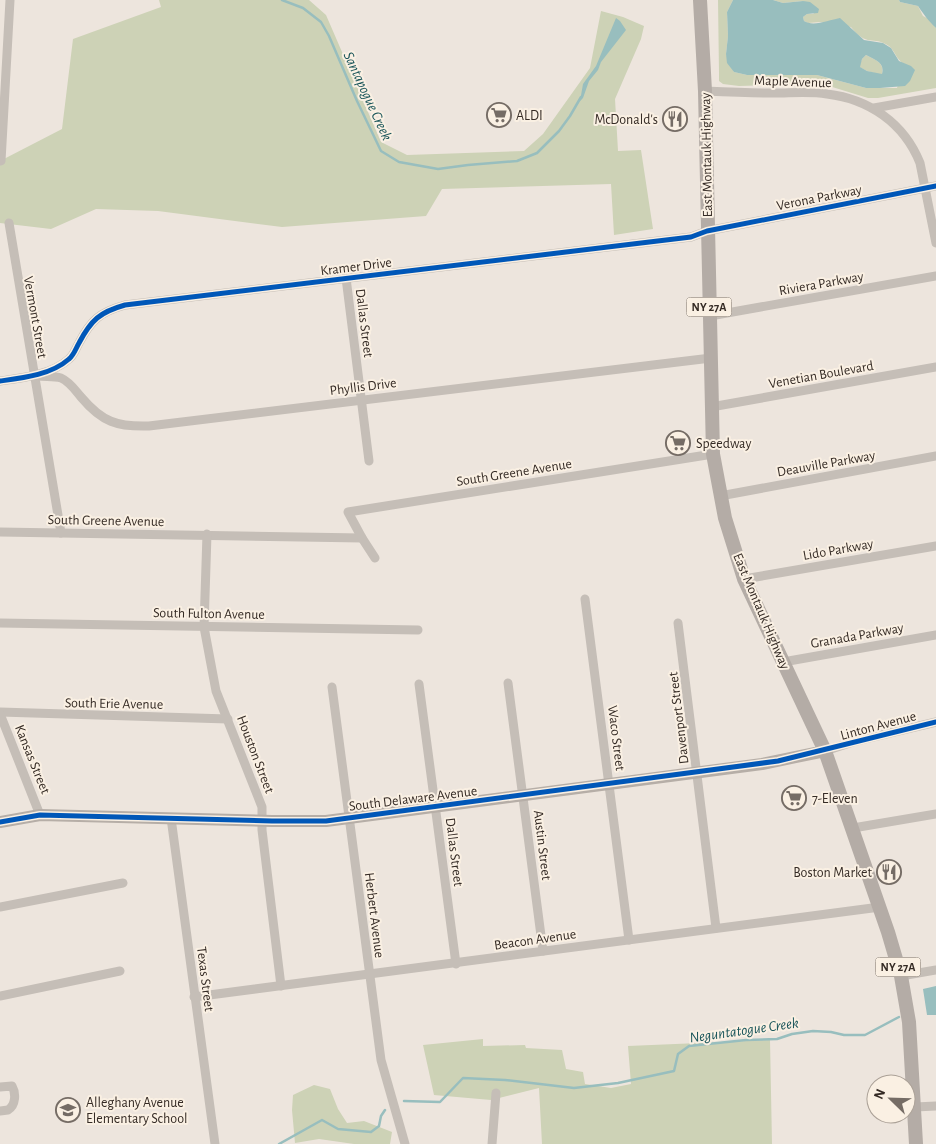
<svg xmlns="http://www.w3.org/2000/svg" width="936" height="1144" font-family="'Alegreya Sans',sans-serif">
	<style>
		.green { fill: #cdd2b6 }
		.water { fill: #98bebe; fill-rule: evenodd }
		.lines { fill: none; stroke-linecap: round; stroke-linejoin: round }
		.stream { stroke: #98bebe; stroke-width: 2.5 }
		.street { stroke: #c5beb7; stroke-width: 9 }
		.secondary { stroke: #b6aea7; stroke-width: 12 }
		.primary { stroke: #b4aca6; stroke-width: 14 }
		.cycleway-casing { stroke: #faf0e3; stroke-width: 8 }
		.cycleway { stroke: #0057b8; stroke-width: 5 }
		.labels { text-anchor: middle; stroke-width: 4; stroke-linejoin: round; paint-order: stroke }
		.shield { fill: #faf0e3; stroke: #70665e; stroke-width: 1 }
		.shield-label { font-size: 12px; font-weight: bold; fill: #352b25 }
		.street-label { font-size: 14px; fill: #352b25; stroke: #faf0e3 }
		.poi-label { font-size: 14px; fill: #352b25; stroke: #faf0e3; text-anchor: start }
		.water-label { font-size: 15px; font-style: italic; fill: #185459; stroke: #faf0e3 }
	</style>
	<rect width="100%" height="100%" fill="#ede5dd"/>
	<g class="green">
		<polygon points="159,0 309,0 326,15 381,142 407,155 524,151 543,134 590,68 601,11 623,17 644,26 641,39 615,99 618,151 641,150 653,229 614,235 611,184 442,189 426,216 282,227 158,211 96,209 51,229 0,223 0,161 62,129 73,39 161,7"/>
		<path d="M718,0H733L727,12L728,36L726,54L734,72L747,75H817L866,88H897L904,64C896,59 895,51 889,46C873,35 867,48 851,27L820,22L808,23L804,21L803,17L807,14H814L803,1L783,3L773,0H899L900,2L918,6L923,16L929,19L936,28V88L878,98H868L829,86L811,84L739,86L723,84L719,81V73Z"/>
		<path d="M866,55C875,60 885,62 882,75L867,71L859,67L862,59Z"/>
		<polygon points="483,1039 483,1046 525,1045 526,1048 562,1050 566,1069 583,1072 585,1084 611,1088 631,1084 628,1046 770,1040 772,1144 542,1144 539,1088 491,1100 434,1095 423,1045"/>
		<polygon points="314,1085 330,1089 338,1109 347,1123 364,1121 392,1132 390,1144 354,1144 319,1139 295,1143 292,1110 293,1095"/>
	</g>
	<g class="water">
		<path d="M733,0H773L783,3L803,1L810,2L819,9L818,13L807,14L803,17L804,21C813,27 829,20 840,18L864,40L883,43L891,48L899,61L911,66L915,70L910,81L905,86L880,88H866L817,75H747L734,72L727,63L726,54L728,36L727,12ZM866,55C875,60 885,62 882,74L867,71L860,67L862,59Z"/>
		<path d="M899,0H936V28C928,20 924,15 918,6L900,2Z"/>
		<polygon points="616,18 620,21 626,30 601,62 598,70 589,81 583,98 580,101 583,84 596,66"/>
		<polygon points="936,986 936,1015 927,1015 923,989"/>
	</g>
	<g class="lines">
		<g class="stream">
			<polyline points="282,0 303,8 321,22 329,36 357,101 381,151 399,162 438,169 468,165 517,161 537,153 559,131 570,116 581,97"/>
			<polyline points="404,1101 440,1102 463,1078 505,1080 574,1088 618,1083 674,1071 678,1054 689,1046 746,1040 777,1039 792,1034 813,1031 831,1032 844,1035 865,1035 899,1017"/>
			<polyline points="279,1144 322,1120 338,1129 371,1132 379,1126 381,1116 385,1110"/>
		</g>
		<g class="street">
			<path d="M705,91C728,92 751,93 774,93C791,93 810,91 827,94C869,99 904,123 920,163L936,243"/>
			<polyline points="874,108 936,97"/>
			<polyline points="1,161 10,0"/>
			<polyline points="9,223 61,533"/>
			<polyline points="346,278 369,461"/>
			<polyline points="710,316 936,276"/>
			<path d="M38,376C45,377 54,376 61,378C70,382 75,390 81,397C102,422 117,427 149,426L711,358"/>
			<path d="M0,381C23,378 51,375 69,359C74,355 76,348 79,343C91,320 100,312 125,305L691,237L707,231L936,186"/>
			<polyline points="711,407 936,367"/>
			<polyline points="720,496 936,456"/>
			<polyline points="0,532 362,538"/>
			<polyline points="207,534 204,627 216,691 262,807 262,830 281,986"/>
			<polyline points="375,558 362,538 348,512 713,454"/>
			<polyline points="744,579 936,546"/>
			<polyline points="585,599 629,940"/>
			<polyline points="0,623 418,630"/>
			<polyline points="678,623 716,928"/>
			<polyline points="783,662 936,635"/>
			<polyline points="508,683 543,951"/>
			<polyline points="419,684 456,964"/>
			<polyline points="332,687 381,1060 405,1144"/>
			<polyline points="0,712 228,719"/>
			<polyline points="0,714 40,815"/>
			<polyline points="825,751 856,741 936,722"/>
			<polyline points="171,818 215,1144"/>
			<polyline points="853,828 936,814"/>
			<polyline points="0,907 123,883"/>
			<polyline points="901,976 936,970"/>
			<polyline points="0,996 120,971"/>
			<polyline points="194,997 880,907"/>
			<path d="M0,1087L12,1086C16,1093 16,1105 8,1110C8,1110 0,1111 0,1111"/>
			<polyline points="915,1107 936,1106"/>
			<polyline points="492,1144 496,1093"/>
		</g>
		<polyline class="secondary" points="0,822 40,815 272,821 326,821 762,764 825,751"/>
		<polyline class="primary" points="700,0 705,91 713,454 725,518 744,579 825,751 888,932 901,976 909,1022 916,1144"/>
		<defs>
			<g id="cycleway">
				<path d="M0,381C23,378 51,375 69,359C74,355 76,348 79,343C91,320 100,312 125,305L691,237L707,231L936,186"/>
				<polyline points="0,822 40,815 272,821 326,821 778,761 936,722"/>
			</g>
		</defs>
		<use href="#cycleway" class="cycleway-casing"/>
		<use href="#cycleway" class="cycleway"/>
	</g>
	<defs>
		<symbol id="supermarket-ring" viewBox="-11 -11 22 22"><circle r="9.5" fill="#faf0e3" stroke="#756c65" stroke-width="1.5"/><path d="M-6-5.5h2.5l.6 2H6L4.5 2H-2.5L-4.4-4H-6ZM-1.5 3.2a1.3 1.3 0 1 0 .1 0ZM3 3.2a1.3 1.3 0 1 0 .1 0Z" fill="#756c65"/></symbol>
		<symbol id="restaurant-ring" viewBox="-11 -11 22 22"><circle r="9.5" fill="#faf0e3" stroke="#756c65" stroke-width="1.5"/><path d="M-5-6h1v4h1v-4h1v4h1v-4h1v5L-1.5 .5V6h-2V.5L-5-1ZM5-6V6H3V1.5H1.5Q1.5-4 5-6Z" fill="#756c65"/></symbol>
		<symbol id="school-ring" viewBox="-11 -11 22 22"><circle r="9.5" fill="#faf0e3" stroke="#756c65" stroke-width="1.5"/><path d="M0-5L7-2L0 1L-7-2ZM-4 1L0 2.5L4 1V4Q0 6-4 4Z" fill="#756c65"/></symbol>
	</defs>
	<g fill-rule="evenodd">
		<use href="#supermarket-ring" x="485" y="101" width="28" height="28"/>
		<use href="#restaurant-ring" x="661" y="105" width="28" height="28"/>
		<use href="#supermarket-ring" x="664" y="429" width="28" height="28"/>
		<use href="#supermarket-ring" x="780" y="784" width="28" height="28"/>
		<use href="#restaurant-ring" x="875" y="858" width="28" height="28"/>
		<use href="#school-ring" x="54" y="1096" width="28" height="28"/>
	</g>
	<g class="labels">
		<g class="shield">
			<rect x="686.5" y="297.5" width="45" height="19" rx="4"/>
			<rect x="875.5" y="957.5" width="45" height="19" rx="4"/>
		</g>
		<g class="shield-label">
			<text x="709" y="311">NY 27A</text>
			<text x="898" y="971">NY 27A</text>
		</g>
		<g class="street-label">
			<text transform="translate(793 81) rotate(2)" y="5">Maple Avenue</text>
			<text transform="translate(706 155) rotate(-91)" y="5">East Montauk Highway</text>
			<text transform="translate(819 197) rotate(-11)" y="5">Verona Parkway</text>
			<text transform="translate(356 266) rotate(-7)" y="5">Kramer Drive</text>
			<text transform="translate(821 283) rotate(-10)" y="5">Riviera Parkway</text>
			<text transform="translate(36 317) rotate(80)" y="5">Vermont Street</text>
			<text transform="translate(365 323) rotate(83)" y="5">Dallas Street</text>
			<text transform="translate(821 374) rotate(-10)" y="5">Venetian Boulevard</text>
			<text transform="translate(363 386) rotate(-7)" y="5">Phyllis Drive</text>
			<text transform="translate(826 463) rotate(-10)" y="5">Deauville Parkway</text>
			<text transform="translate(514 472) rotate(-9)" y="5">South Greene Avenue</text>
			<text transform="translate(106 520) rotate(1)" y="5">South Greene Avenue</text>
			<text transform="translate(838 549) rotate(-10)" y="5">Lido Parkway</text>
			<text transform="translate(762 611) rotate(67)" y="5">East Montauk Highway</text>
			<text transform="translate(209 613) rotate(1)" y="5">South Fulton Avenue</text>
			<text transform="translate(857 635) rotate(-10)" y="5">Granada Parkway</text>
			<text transform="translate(114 703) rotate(1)" y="5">South Erie Avenue</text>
			<text transform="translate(678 718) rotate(-97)" y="5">Davenport Street</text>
			<text transform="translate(878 725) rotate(-15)" y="5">Linton Avenue</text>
			<text transform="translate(617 738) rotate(83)" y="5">Waco Street</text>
			<text transform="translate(256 754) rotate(69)" y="5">Houston Street</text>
			<text transform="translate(33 759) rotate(68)" y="5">Kansas Street</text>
			<text transform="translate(413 798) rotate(-7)" y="5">South Delaware Avenue</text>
			<text transform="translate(543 845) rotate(83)" y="5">Austin Street</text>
			<text transform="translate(455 852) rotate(83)" y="5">Dallas Street</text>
			<text transform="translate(375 915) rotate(83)" y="5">Herbert Avenue</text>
			<text transform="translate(535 939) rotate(-8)" y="5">Beacon Avenue</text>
			<text transform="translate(206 979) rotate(83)" y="5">Texas Street</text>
		</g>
		<g class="poi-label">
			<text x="516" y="120">ALDI</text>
			<text x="658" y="124" text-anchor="end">McDonald's</text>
			<text x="696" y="448">Speedway</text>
			<text x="812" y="803">7-Eleven</text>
			<text x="872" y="877" text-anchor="end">Boston Market</text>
			<text x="86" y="1107">Alleghany Avenue<tspan x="86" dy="16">Elementary School</tspan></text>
		</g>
		<g class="water-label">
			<text transform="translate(368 96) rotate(65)" y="5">Santapogue Creek</text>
			<text transform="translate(744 1030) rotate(-8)" y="5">Neguntatogue Creek</text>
		</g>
	</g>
	<g transform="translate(891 1099) rotate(293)"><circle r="24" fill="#faf0e3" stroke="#aba197"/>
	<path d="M0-4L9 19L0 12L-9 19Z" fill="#756c65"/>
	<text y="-8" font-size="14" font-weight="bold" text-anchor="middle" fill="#352b25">N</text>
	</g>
</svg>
